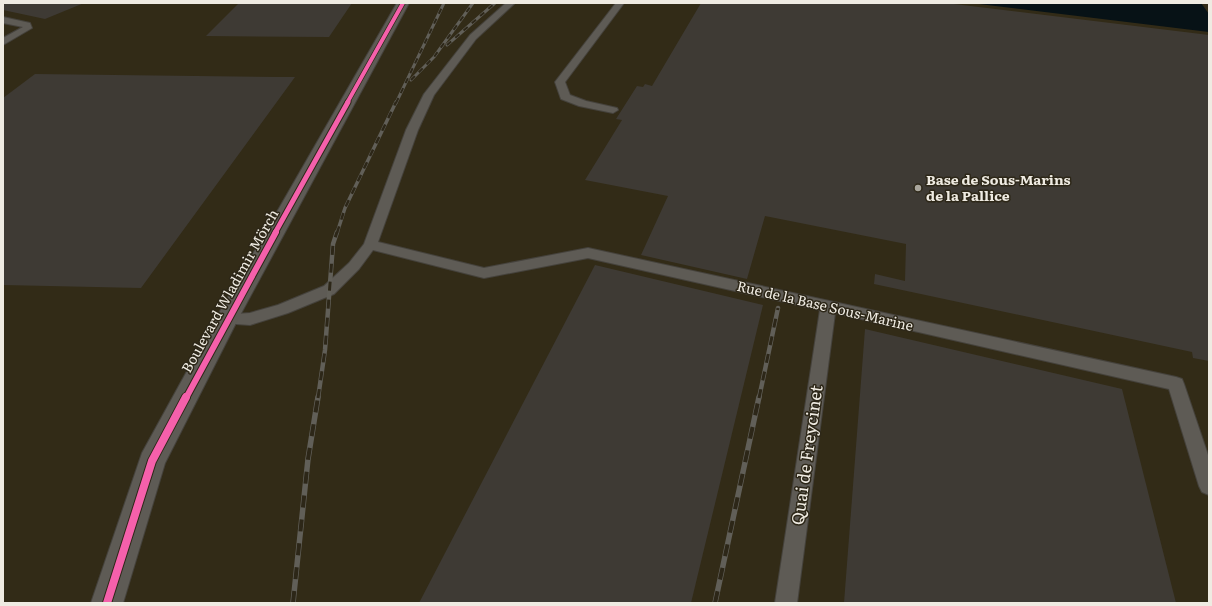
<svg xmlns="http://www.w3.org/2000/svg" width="1212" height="606" font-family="Literata,serif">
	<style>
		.built { fill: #322b17 }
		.water { fill: #071216 }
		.building { fill: #3e3a34 }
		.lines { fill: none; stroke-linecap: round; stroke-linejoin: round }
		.lane-casing { stroke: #45423c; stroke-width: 2 }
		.street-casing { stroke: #45423c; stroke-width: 2 }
		.lane { fill: #5e5b55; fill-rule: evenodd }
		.street { fill: #5e5b55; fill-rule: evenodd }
		.rail-far3-casing { stroke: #615f58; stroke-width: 3 }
		.rail-far2-casing { stroke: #615f58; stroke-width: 3.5 }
		.rail-far1-casing { stroke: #615f58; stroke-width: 4.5 }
		.rail-casing { stroke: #615f58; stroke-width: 5.5 }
		.rail-far3 { stroke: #2d2718; stroke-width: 2; stroke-dasharray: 5.5; stroke-linecap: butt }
		.rail-far2 { stroke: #2d2718; stroke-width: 2.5; stroke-dasharray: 7; stroke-linecap: butt }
		.rail-far1 { stroke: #2d2718; stroke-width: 3; stroke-dasharray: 9; stroke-linecap: butt }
		.rail { stroke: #2d2718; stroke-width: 4; stroke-dasharray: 12; stroke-linecap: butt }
		.cycleway-far3-casing { stroke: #2d2718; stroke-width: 5.5 }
		.cycleway-far2-casing { stroke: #2d2718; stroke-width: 7 }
		.cycleway-far1-casing { stroke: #2d2718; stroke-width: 8 }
		.cycleway-casing { stroke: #2d2718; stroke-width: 10 }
		.cycleway-far3 { stroke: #f560ab; stroke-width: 4 }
		.cycleway-far2 { stroke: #f560ab; stroke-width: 5 }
		.cycleway-far1 { stroke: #f560ab; stroke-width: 6 }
		.cycleway { stroke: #f560ab; stroke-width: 8 }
		.poi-dot { fill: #a9a69d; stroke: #2d2718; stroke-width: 1.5 }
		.labels { text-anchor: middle; stroke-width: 3; stroke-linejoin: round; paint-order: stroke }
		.poi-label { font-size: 14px; font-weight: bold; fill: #efebe2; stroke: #2d2718; text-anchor: start }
		.street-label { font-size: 14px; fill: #efebe2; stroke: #2d2718 }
		.near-street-label { font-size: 17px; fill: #efebe2; stroke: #2d2718 }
	</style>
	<rect width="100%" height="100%" fill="#28251d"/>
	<rect class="built" x="3" y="3" width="1206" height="600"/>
	<polygon class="water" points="971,3 1201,3 1209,14 1209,32"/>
	<g class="building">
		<polygon points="3,3 84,3 45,19 3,10"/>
		<polygon points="239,3 352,3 329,37 206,36"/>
		<polygon points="701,3 946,3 1209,35 1209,361 1193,358 1192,352 874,284 875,274 905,281 906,244 765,216 747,279 641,255 668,196 585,180 622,120 616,119 637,86 643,87 645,84 652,86"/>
		<polygon points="35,74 278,77 295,77 141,288 3,285 3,98"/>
		<polygon points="595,265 763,305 691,603 419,603"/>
		<polygon points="865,329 1122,389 1176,603 844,603"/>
	</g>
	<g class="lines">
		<defs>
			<g id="lane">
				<polygon points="506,3 515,3 476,39 434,95 418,130 378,242 484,268 588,248 1176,377 1182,379 1184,384 1209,458 1209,495 1202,492 1199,486 1169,389 835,313 797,603 775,603 820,310 588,258 484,278 373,250 359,269 334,294 288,313 250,325 222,323 219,319 222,315 250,313 278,305 324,286 349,263 364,244 406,130 424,94 470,35"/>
				<polygon points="616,3 624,3 565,82 570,95 586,101 617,108 618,110 613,113 579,106 561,99 555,82"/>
				<polygon points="3,17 30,23 32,28 3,45 3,38 23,27 3,23"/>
			</g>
			<polygon id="street" points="397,3 409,3 238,319 165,463 123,603 91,603 142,453 219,313"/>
		</defs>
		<use href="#lane" class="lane-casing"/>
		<use href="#street" class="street-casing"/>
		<use href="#lane" class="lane"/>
		<use href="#street" class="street"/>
		<defs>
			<g id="rail-far3">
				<polyline points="447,45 495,3"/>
				<polyline points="411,80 434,57 473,3"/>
				<polyline points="396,103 444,3"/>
			</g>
			<polyline id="rail-far2" points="337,233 345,208 396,102"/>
			<g id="rail-far1">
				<polyline points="318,398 325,350 333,244 337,232"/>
				<polyline points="759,398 778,308"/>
			</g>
			<g id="rail">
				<polyline points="293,603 308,459 318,397"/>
				<polyline points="715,603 759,397"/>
			</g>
		</defs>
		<use href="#rail-far3" class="rail-far3-casing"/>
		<use href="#rail-far2" class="rail-far2-casing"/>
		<use href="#rail-far1" class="rail-far1-casing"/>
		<use href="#rail" class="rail-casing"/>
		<use href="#rail-far3" class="rail-far3"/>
		<use href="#rail-far2" class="rail-far2"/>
		<use href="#rail-far1" class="rail-far1"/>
		<use href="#rail" class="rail"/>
		<defs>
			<polyline id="cycleway-far3" points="347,103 403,3"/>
			<polyline id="cycleway-far2" points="275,233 348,102"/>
			<polyline id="cycleway-far1" points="186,398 276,232"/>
			<polyline id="cycleway" points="107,603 152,461 186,397"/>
		</defs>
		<use href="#cycleway-far3" class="cycleway-far3-casing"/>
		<use href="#cycleway-far2" class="cycleway-far2-casing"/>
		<use href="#cycleway-far1" class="cycleway-far1-casing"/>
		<use href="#cycleway" class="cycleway-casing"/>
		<use href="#cycleway-far3" class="cycleway-far3"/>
		<use href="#cycleway-far2" class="cycleway-far2"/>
		<use href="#cycleway-far1" class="cycleway-far1"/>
		<use href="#cycleway" class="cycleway"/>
	</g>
	<circle class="poi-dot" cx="918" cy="188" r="4"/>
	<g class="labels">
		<g class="poi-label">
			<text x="926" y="185">Base de Sous-Marins<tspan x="926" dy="16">de la Pallice</tspan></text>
		</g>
		<g class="street-label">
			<text transform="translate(230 291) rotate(-61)" y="5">Boulevard Wladimir Mörch</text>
			<text transform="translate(825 306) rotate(13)" y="5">Rue de la Base Sous-Marine</text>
		</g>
		<g class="near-street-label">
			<text transform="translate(807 455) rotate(-82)" y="6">Quai de Freycinet</text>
		</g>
	</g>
	<rect width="1212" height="606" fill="none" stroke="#efebe2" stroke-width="8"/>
</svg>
